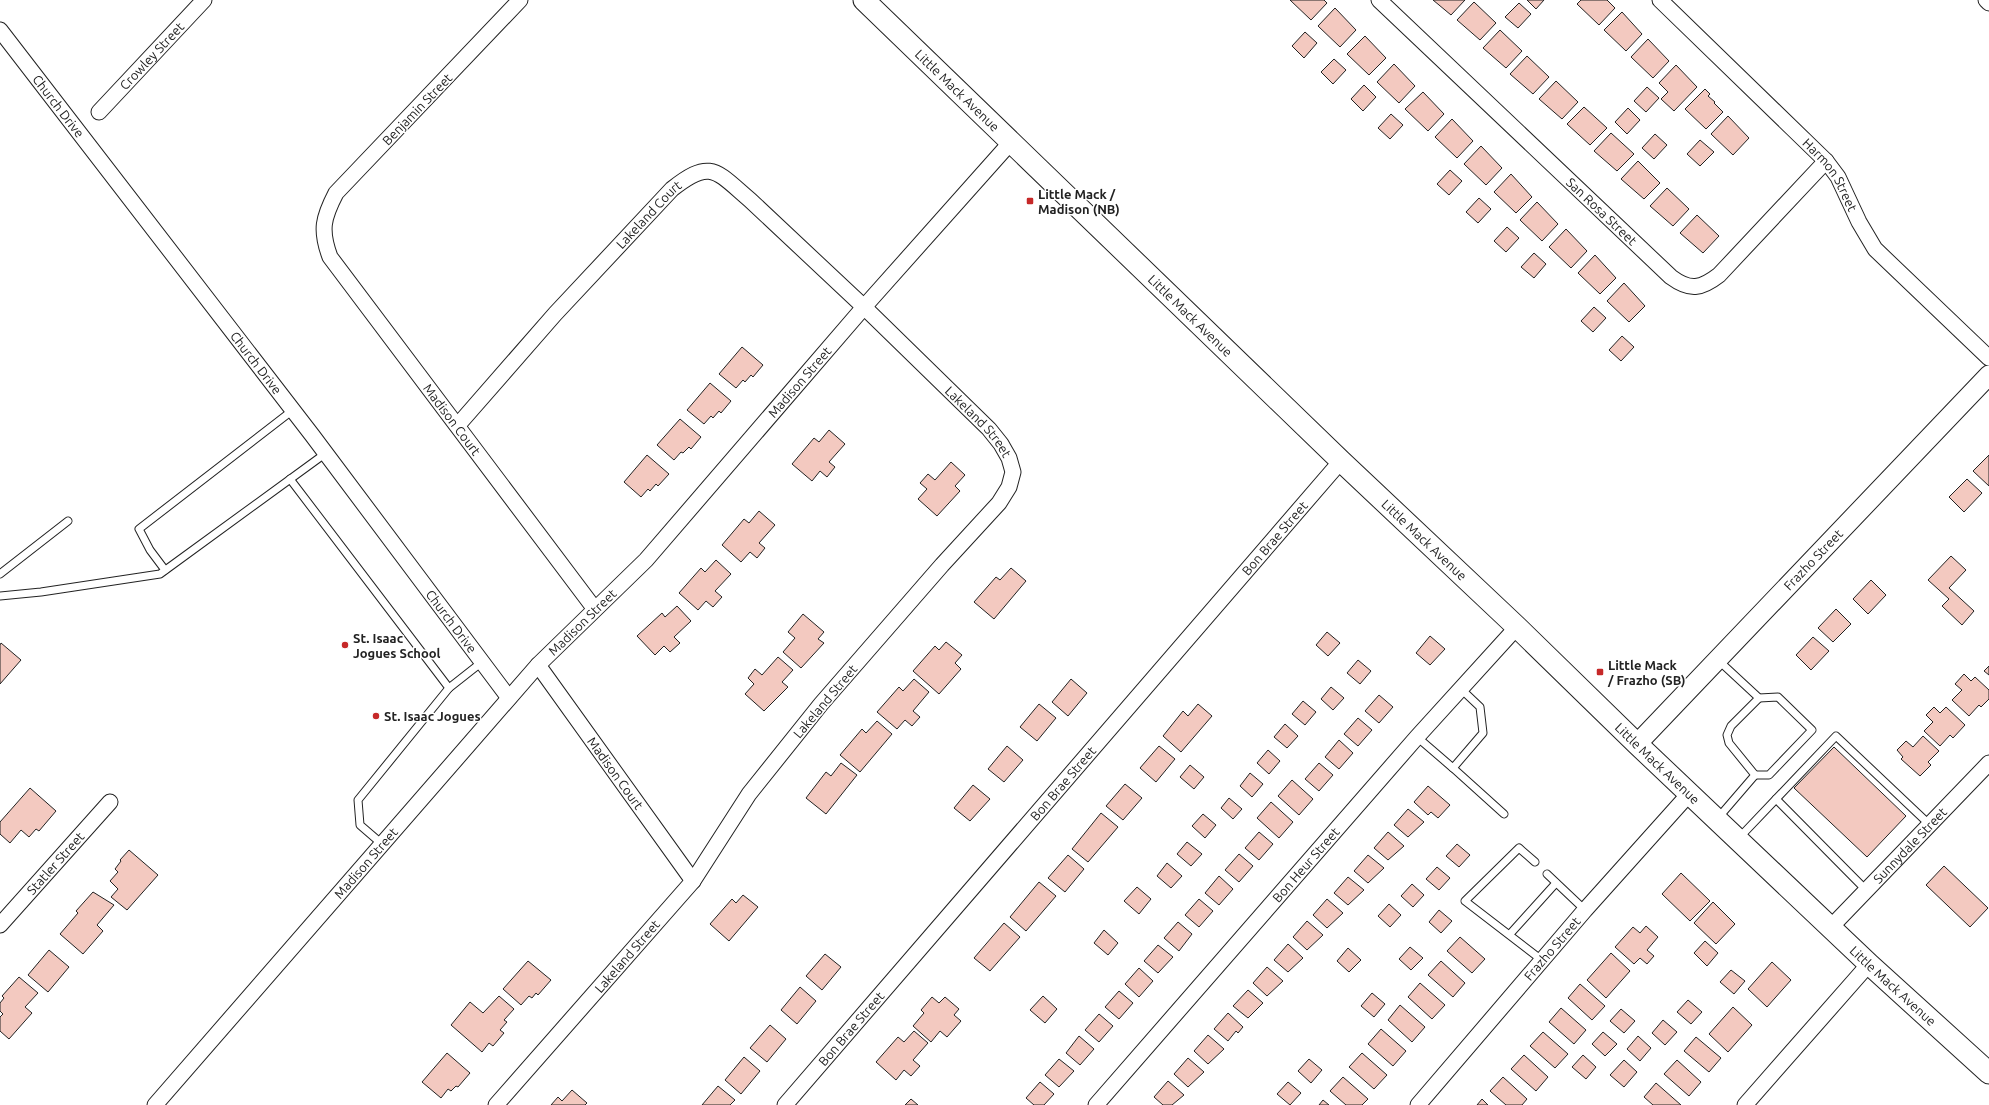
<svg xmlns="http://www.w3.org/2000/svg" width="1989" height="1105" font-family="Ubuntu,sans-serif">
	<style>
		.building { fill: #f3c9c0; stroke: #222 }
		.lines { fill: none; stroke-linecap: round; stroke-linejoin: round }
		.service-casing { stroke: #222; stroke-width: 9 }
		.minor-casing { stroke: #222; stroke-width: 17 }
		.tertiary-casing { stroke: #222; stroke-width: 21 }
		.secondary-casing { stroke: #222; stroke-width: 23 }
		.service { stroke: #fff; stroke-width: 7 }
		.minor { stroke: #fff; stroke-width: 15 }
		.tertiary { stroke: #fff; stroke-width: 19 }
		.secondary { stroke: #fff; stroke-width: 21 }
		.poi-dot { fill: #c62828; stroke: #fff; stroke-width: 1.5 }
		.labels { text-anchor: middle; stroke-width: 3; stroke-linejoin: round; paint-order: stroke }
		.street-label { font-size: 13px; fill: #222; stroke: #fff }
		.poi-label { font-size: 13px; font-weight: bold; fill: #222; stroke: #fff; text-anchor: start }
	</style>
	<rect width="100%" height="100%" fill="#fff"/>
	<g class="building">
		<polygon points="1290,0 1324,0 1327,3 1311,20"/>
		<polygon points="1433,0 1465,0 1451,15"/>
		<polygon points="1527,0 1544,0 1536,9"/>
		<polygon points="1581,0 1607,0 1615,8 1599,25 1577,4"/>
		<polygon points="1474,2 1496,23 1480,40 1457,20"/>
		<polygon points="1519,3 1531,14 1518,28 1505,17"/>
		<polygon points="1335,8 1356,30 1340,47 1318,26"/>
		<polygon points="1622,12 1642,34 1626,51 1604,30"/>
		<polygon points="1500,30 1522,51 1506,68 1483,48"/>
		<polygon points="1305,32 1317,43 1304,58 1292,46"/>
		<polygon points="1365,36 1386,58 1369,75 1347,54"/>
		<polygon points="1648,39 1669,61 1653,78 1631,57"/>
		<polygon points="1527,56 1549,77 1533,94 1510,74"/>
		<polygon points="1334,59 1346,70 1333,84 1321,72"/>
		<polygon points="1394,64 1415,86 1399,103 1377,82"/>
		<polygon points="1676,65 1697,87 1674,111 1661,99 1668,92 1659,83"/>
		<polygon points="1556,81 1578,102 1562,119 1539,99"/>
		<polygon points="1364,85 1376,97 1363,111 1351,99"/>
		<polygon points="1647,87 1659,98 1646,112 1634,101"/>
		<polygon points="1705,89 1710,94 1708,96 1715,102 1714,103 1723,112 1706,129 1685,109"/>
		<polygon points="1423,92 1444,114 1428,131 1405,109"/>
		<polygon points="1584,107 1607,128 1590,145 1567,124"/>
		<polygon points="1628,108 1640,120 1627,134 1615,122"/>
		<polygon points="1391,114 1403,125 1390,139 1378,128"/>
		<polygon points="1728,116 1749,138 1733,155 1711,134"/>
		<polygon points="1452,119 1473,141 1457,158 1435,137"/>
		<polygon points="1611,133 1634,154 1617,171 1594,151"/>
		<polygon points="1655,134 1667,145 1654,159 1642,148"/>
		<polygon points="1700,140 1714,152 1700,166 1687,154"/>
		<polygon points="1481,146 1502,168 1486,185 1464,164"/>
		<polygon points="1638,161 1660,183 1644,199 1621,179"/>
		<polygon points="1450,170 1462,181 1449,195 1437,184"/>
		<polygon points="1511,174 1532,197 1516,213 1494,192"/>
		<polygon points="1667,188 1689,209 1673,226 1650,206"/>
		<polygon points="1479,198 1491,209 1478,223 1466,212"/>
		<polygon points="1537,202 1558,224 1542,241 1520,220"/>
		<polygon points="1697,215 1719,236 1703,253 1680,233"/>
		<polygon points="1507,227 1519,238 1506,252 1494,241"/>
		<polygon points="1566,229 1587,251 1571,268 1549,247"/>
		<polygon points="1534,253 1546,264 1534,278 1521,267"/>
		<polygon points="1595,255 1616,278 1600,294 1578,273"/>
		<polygon points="1624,283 1645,306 1629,322 1607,301"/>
		<polygon points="1594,307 1606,318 1593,332 1581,321"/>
		<polygon points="1622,336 1634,347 1621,361 1609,350"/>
		<polygon points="742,347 763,365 753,377 751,375 745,382 743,380 736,388 719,374"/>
		<polygon points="710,383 731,401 721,413 719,411 713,418 711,416 704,424 687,410"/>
		<polygon points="680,419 701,437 691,449 689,447 683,453 681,452 674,460 657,445"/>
		<polygon points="829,430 845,444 829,462 835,467 827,477 820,471 812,481 792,464 814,438 819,442"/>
		<polygon points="647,455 669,474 658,486 656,484 650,491 648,489 641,497 624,482"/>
		<polygon points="1989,455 1989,486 1973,471"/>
		<polygon points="951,462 965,475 955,486 960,491 937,516 918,499 927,489 920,483 928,474 935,480"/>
		<polygon points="1967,479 1982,493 1964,512 1949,497"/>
		<polygon points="759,511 775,525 759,543 765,548 757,558 750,552 741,562 722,545 744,519 749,523"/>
		<polygon points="1951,556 1966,570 1949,588 1974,611 1962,625 1942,606 1949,599 1928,580"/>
		<polygon points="716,560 731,574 715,591 722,597 713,607 706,601 698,610 679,593 701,568 705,572"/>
		<polygon points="1011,568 1026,581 994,619 974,602 996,577 1000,580"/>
		<polygon points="1871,580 1886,595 1868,614 1853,599"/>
		<polygon points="677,606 691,621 674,637 680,643 670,652 664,646 655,655 637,636 662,613 665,617"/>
		<polygon points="1836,609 1851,624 1833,642 1818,628"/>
		<polygon points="803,614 824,632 818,639 824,643 801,668 783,652 795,638 788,632"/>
		<polygon points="1327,632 1340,643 1328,656 1316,645"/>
		<polygon points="1430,636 1445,649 1430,665 1416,653"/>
		<polygon points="1813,637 1829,651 1811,670 1796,655"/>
		<polygon points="946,642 962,655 955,663 961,669 939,694 913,671 935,646 939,650"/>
		<polygon points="1,643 21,660 0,684 0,645"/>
		<polygon points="778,657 793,670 782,682 788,687 764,711 745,694 754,684 748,678 755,669 762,675"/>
		<polygon points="1358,660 1371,671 1360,684 1347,673"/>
		<polygon points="1989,666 1989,675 1984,671"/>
		<polygon points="1964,674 1971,681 1975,677 1989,690 1989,699 1981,707 1979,705 1969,716 1952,700 1962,690 1955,684"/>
		<polygon points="914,679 929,692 913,711 920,717 912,726 905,720 897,729 877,712 899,687 903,691"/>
		<polygon points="1071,679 1087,693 1068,716 1052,702"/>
		<polygon points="1331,687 1344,698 1333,710 1321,699"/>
		<polygon points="1379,695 1393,707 1379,723 1365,711"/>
		<polygon points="1303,701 1316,712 1305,725 1292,714"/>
		<polygon points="1039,704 1056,718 1037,741 1020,727"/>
		<polygon points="1198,704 1212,716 1181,752 1163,736 1183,711 1188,716"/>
		<polygon points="1934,707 1940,713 1946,707 1965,725 1953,738 1950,735 1940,746 1924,731 1933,722 1926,715"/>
		<polygon points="1358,718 1372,730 1358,746 1344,734"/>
		<polygon points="877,721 892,734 860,772 840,755 862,729 866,733"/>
		<polygon points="1285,724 1298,736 1287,748 1274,737"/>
		<polygon points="1923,736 1939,751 1928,762 1931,765 1920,776 1901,759 1903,757 1897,750 1906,741 1913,747"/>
		<polygon points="1339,740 1353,753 1339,769 1325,757"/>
		<polygon points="1007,746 1023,760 1004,782 988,769"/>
		<polygon points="1159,746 1175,759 1156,782 1140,768"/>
		<polygon points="1834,747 1906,816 1867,857 1794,788"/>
		<polygon points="1268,750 1280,761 1269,774 1257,763"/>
		<polygon points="841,763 857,775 826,814 806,798 826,772 831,776"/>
		<polygon points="1319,763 1333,775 1319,791 1305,779"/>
		<polygon points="1190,765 1204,777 1194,789 1180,777"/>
		<polygon points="1250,773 1263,784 1252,797 1240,786"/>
		<polygon points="1292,780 1313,799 1299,815 1278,796"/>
		<polygon points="1125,784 1142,798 1123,820 1106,806"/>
		<polygon points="973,785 990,799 970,821 954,808"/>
		<polygon points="1428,786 1450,805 1438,818 1431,812 1428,815 1414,802"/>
		<polygon points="30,788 56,811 39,831 36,829 29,837 21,830 10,843 0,834 0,822"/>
		<polygon points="1229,798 1242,809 1233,819 1221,808"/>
		<polygon points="1271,802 1293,822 1279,838 1257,818"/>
		<polygon points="1408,809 1424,822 1408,837 1394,825"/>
		<polygon points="1101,813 1118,827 1088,862 1072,849"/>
		<polygon points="1203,814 1216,825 1205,838 1192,826"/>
		<polygon points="1259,832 1273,844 1259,860 1245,848"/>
		<polygon points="1388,832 1404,846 1388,860 1374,848"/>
		<polygon points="1187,842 1202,854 1191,866 1177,854"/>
		<polygon points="1457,844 1470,855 1459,867 1446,856"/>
		<polygon points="129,850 158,875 127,910 111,897 118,889 110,881 118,872 115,869 121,861 120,860"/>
		<polygon points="1239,854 1253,866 1239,882 1225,870"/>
		<polygon points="1068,855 1084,869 1065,892 1048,878"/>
		<polygon points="1368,855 1384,868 1368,883 1354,871"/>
		<polygon points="1167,863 1182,876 1171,888 1157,876"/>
		<polygon points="1944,866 1988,908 1970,927 1926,885"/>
		<polygon points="1437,867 1450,878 1439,890 1426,879"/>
		<polygon points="1681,873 1710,901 1690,921 1662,894"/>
		<polygon points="1219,876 1233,889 1219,905 1205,893"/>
		<polygon points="1348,877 1364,890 1348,905 1334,893"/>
		<polygon points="1039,882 1056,896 1026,931 1010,917"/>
		<polygon points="1412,884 1424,895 1413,907 1401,896"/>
		<polygon points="1137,887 1151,899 1139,914 1124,901"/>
		<polygon points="93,892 114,905 97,925 103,931 83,954 60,934 78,913 76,911"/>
		<polygon points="743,895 758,907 729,941 710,924 732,899 736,903"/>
		<polygon points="1199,899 1213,911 1199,927 1185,915"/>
		<polygon points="1327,899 1343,913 1327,928 1313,915"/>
		<polygon points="1713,902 1735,924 1716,944 1694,923"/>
		<polygon points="1389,904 1401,915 1390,927 1378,916"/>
		<polygon points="1439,910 1452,921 1441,933 1429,922"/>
		<polygon points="1307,921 1323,935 1307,950 1293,937"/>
		<polygon points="1178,922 1192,934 1179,951 1164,938"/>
		<polygon points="1004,923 1020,937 990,971 974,958"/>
		<polygon points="1646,926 1658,937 1647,950 1654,956 1647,964 1640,958 1634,964 1615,947 1633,927 1640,933"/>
		<polygon points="1104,930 1118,943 1108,955 1094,943"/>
		<polygon points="1460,937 1485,959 1472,973 1447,951"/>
		<polygon points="1705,941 1718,953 1707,966 1694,953"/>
		<polygon points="1288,944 1303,958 1288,972 1274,960"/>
		<polygon points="1158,945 1173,957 1158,973 1144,961"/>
		<polygon points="1410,947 1423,958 1411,970 1399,959"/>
		<polygon points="1348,948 1361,960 1349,972 1337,961"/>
		<polygon points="49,950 69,967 48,992 28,975"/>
		<polygon points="1611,953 1630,971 1606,998 1587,980"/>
		<polygon points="825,954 841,967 822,990 806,976"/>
		<polygon points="528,961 551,980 538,995 536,993 532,998 529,996 521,1005 503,989"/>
		<polygon points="1441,961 1465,983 1453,997 1428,975"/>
		<polygon points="1772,962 1791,980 1767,1007 1748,989"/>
		<polygon points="1267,967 1283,981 1267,996 1253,983"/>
		<polygon points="1139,968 1153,981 1139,997 1125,984"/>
		<polygon points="1731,970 1745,981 1734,994 1720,982"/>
		<polygon points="19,977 38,993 25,1007 32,1013 9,1039 0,1031 0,1017 3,1014 0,1011 0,1003 4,998 2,996"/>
		<polygon points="1420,983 1445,1005 1432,1019 1408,997"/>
		<polygon points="1580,984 1605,1006 1592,1020 1568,998"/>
		<polygon points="800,987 816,1001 797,1024 781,1010"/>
		<polygon points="1248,990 1263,1003 1248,1018 1233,1006"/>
		<polygon points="1119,991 1133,1003 1119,1019 1105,1007"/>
		<polygon points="1372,993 1385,1004 1374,1017 1361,1006"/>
		<polygon points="499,996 514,1009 504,1020 507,1022 500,1030 504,1033 493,1046 489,1043 482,1052 451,1025 470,1002 483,1013"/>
		<polygon points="1043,996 1057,1009 1045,1023 1030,1010"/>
		<polygon points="932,997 939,1003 945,997 959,1009 954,1015 961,1021 947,1037 940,1031 931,1042 913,1026 924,1013 921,1010"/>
		<polygon points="1688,1000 1702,1012 1691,1024 1677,1012"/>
		<polygon points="1400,1005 1425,1027 1412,1042 1388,1020"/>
		<polygon points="1733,1007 1752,1025 1728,1052 1709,1034"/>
		<polygon points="1561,1008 1586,1030 1574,1044 1549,1022"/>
		<polygon points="1621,1009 1635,1021 1624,1033 1610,1021"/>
		<polygon points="1228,1013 1243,1027 1238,1033 1236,1031 1228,1041 1214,1029"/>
		<polygon points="1099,1014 1113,1026 1099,1042 1085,1030"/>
		<polygon points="1663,1020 1677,1032 1665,1045 1652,1033"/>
		<polygon points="770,1025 786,1039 767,1062 750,1048"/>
		<polygon points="1381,1029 1406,1051 1393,1066 1368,1044"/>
		<polygon points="914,1031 928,1043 913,1060 920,1066 911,1076 904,1070 896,1080 876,1062 898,1037 904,1042"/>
		<polygon points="1543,1032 1568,1054 1555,1068 1530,1046"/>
		<polygon points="1603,1032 1617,1044 1605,1056 1592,1044"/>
		<polygon points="1208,1035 1224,1049 1208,1064 1194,1051"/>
		<polygon points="1079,1036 1094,1049 1080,1065 1066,1053"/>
		<polygon points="1638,1036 1651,1048 1640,1061 1627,1049"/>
		<polygon points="1696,1037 1721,1058 1709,1072 1684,1051"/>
		<polygon points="447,1053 470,1073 458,1087 456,1086 451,1091 448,1089 441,1098 422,1082"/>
		<polygon points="1362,1053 1387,1075 1374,1089 1349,1067"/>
		<polygon points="1524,1055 1548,1077 1536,1091 1511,1069"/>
		<polygon points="1583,1055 1596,1067 1586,1079 1572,1067"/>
		<polygon points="744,1057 760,1071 741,1094 725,1080"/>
		<polygon points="1188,1058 1204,1072 1188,1087 1174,1074"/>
		<polygon points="1059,1059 1074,1071 1059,1087 1045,1075"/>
		<polygon points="1309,1059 1322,1070 1311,1083 1298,1071"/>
		<polygon points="1624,1060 1637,1072 1624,1087 1610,1075"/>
		<polygon points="1677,1060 1701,1082 1689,1096 1664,1074"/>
		<polygon points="1343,1077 1368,1099 1362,1105 1346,1105 1330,1091"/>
		<polygon points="1503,1077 1527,1099 1522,1105 1506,1105 1490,1091"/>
		<polygon points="1168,1081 1184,1095 1172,1105 1163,1105 1154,1097"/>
		<polygon points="1040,1082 1054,1094 1044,1105 1034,1105 1026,1098"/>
		<polygon points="1288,1082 1301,1093 1290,1105 1277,1094"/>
		<polygon points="1656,1083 1681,1105 1653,1105 1644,1097"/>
		<polygon points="718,1086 735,1100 730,1105 702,1105"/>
		<polygon points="572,1090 587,1103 585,1105 551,1105 558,1097 562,1101"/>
		<polygon points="911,1099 918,1105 905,1105"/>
		<polygon points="1482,1099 1488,1105 1477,1105"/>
		<polygon points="1323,1100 1329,1105 1319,1105"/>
	</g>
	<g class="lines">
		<defs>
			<g id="service">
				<polyline points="290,479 449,688 358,800 360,825 382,844"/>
				<polyline points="165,570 150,550 139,529 293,410"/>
				<polyline points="0,574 68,521"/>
				<polyline points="0,596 41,592 160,574 326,453"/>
				<polyline points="1718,660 1759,698 1731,726 1727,735 1729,743 1755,775 1718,818"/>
				<polyline points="449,688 482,662"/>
				<polyline points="1417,737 1453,768 1483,733 1480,707 1460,688"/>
				<polyline points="1453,768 1504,814"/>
				<polyline points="1755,775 1769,775 1812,730 1778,697 1759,698"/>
				<polyline points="1776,799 1867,891"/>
				<polyline points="1738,839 1836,736 1930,825"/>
				<polyline points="1535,862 1519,848 1465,901 1543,961"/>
				<polyline points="1547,874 1585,910"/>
				<polyline points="1510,934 1556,883"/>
			</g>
			<g id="minor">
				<path id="s1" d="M520,0L336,193C323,218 320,230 330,257L594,608"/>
				<path id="s2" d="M1379,0L1671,277C1690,291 1701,289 1719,275L1826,161"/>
				<path id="s3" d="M1660,0L1826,161L1838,177L1859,222L1875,249L1989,358"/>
				<polyline points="1986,0 1989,3"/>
				<path id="s4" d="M0,30L312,435L509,698"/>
				<path id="s5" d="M99,112L204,0"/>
				<path id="s6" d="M458,425L555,314L672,189C711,158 716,171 750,200L864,307L989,429L1001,444L1009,458L1013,472L1009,487L999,503L942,565L821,704L749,794L693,881L496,1105"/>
				<path id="s7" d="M538,665L693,881"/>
				<path id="s8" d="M0,925L110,802"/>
				<path id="s9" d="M1830,928L1989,763"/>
				<path id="s10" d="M155,1105L538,665L646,560L864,307L1011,142"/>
				<path id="s11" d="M785,1105L1341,461"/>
				<path id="s12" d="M1096,1105L1417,737L1517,627"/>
				<path id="s13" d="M1418,1105L1585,910L1689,794"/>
				<polyline points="1745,1105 1869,964"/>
			</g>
			<g id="tertiary">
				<path id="s14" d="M1637,744L1989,375"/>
			</g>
			<g id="secondary">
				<path id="s15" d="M864,0L1341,461L1517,627L1637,744L1869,964L1989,1073"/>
			</g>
		</defs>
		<use href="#service" class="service-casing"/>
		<use href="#minor" class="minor-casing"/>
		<use href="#tertiary" class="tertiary-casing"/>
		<use href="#secondary" class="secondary-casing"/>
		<use href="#service" class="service"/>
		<use href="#minor" class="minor"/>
		<use href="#tertiary" class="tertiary"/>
		<use href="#secondary" class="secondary"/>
	</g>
	<g class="poi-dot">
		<rect x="1026" y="197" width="8" height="8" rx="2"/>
		<circle cx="345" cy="645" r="4"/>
		<rect x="1596" y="668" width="8" height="8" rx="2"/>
		<circle cx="376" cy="716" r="4"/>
	</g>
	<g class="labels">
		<g class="street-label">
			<text dy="5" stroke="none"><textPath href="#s5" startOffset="77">Crowley Street</textPath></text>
			<text dy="5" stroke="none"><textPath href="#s15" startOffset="130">Little Mack Avenue</textPath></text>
			<text dy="5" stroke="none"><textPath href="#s4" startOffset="96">Church Drive</textPath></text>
			<text transform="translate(417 109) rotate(-46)" y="5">Benjamin Street</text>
			<text dy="5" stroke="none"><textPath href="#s3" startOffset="245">Harmon Street</textPath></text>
			<text dy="5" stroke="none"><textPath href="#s2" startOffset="307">San Rosa Street</textPath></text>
			<text dy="5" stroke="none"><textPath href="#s6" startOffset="284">Lakeland Court</textPath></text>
			<text dy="5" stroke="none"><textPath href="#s15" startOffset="454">Little Mack Avenue</textPath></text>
			<text dy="5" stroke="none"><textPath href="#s4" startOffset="420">Church Drive</textPath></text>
			<text dy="5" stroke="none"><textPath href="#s10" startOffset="969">Madison Street</textPath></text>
			<text dy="5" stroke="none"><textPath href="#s1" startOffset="537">Madison Court</textPath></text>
			<text dy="5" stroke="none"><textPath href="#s6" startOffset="730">Lakeland Street</textPath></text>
			<text dy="5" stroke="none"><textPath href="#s11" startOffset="749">Bon Brae Street</textPath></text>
			<text dy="5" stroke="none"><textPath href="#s15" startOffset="778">Little Mack Avenue</textPath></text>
			<text dy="5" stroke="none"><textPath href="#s14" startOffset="255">Frazho Street</textPath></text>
			<text dy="5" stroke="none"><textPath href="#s4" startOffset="744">Church Drive</textPath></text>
			<text dy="5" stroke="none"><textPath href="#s10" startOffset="645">Madison Street</textPath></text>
			<text transform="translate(825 701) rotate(-50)" y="5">Lakeland Street</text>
			<text dy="5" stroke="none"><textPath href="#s15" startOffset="1101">Little Mack Avenue</textPath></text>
			<text dy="5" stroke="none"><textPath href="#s7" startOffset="133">Madison Court</textPath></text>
			<text dy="5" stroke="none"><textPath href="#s11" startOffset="425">Bon Brae Street</textPath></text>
			<text dy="5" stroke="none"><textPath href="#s9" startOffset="115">Sunnydale Street</textPath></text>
			<text dy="5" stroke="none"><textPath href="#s10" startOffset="321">Madison Street</textPath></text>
			<text dy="5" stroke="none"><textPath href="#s8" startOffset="83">Statler Street</textPath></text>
			<text dy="5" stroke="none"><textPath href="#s12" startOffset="319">Bon Heur Street</textPath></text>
			<text dy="5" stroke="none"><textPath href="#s13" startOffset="206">Frazho Street</textPath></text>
			<text transform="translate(627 956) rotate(-49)" y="5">Lakeland Street</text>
			<text dy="5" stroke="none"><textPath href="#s15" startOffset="1425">Little Mack Avenue</textPath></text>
			<text dy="5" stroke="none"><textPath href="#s11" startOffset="101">Bon Brae Street</textPath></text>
		</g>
		<g class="poi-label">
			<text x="1038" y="199">Little Mack /<tspan x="1038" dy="15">Madison (NB)</tspan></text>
			<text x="353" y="643">St. Isaac<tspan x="353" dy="15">Jogues School</tspan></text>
			<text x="1608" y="670">Little Mack<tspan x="1608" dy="15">/ Frazho (SB)</tspan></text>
			<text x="384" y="721">St. Isaac Jogues</text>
		</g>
	</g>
</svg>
